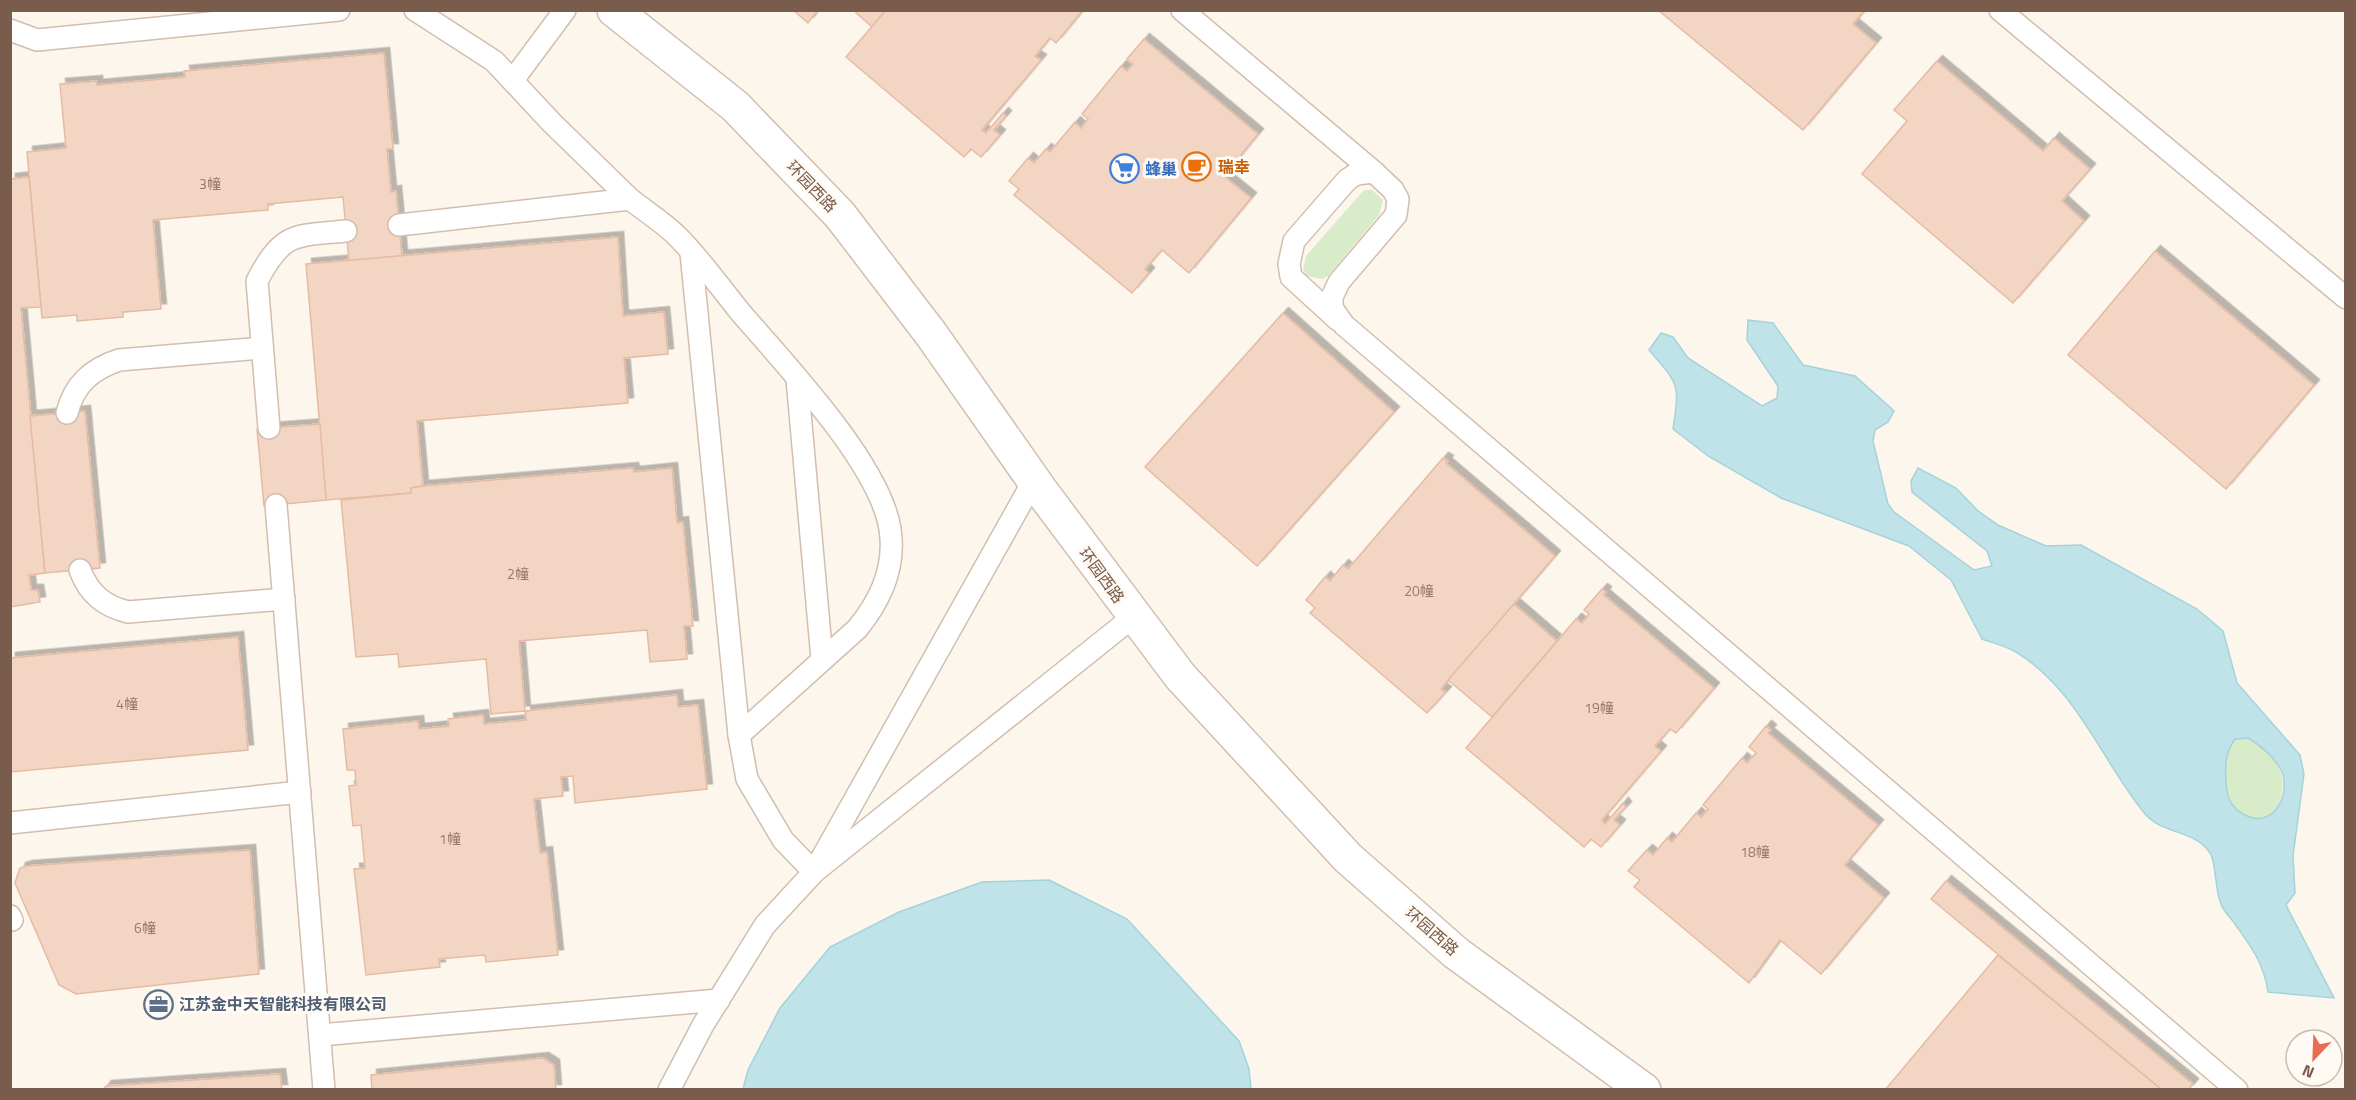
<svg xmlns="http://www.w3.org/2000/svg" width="2356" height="1100" font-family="'Titillium Web','Noto Sans SC',sans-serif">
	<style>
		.green { fill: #d8ecc9 }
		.water { fill: #bfe3e8; stroke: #a5d3da; stroke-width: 1.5; fill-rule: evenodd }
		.building { fill: #f3d5c3; stroke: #e6bba3; stroke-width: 1.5; filter: url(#shadow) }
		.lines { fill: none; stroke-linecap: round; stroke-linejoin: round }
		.service-casing { stroke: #d1beb0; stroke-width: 24 }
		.tertiary-casing { stroke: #d1beb0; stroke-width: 36 }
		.service { stroke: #fff; stroke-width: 21 }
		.tertiary { stroke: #fff; stroke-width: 33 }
		.labels { text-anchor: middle; stroke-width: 6; stroke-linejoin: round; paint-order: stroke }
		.number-label { font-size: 14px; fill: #987a6a }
		.food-label { font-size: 16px; font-weight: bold; fill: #c56008; stroke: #fffaf3; text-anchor: start }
		.shop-label { font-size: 16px; font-weight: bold; fill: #366cbe; stroke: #fffaf3; text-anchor: start }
		.street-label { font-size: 16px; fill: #7a5c4d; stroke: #fffaf3 }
		.service-label { font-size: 16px; font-weight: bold; fill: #4e5e75; stroke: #fffaf3; text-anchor: start }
	</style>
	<defs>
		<filter id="shadow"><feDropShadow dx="5.5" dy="-5.5" stdDeviation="0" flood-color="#0004"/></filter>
	</defs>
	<rect width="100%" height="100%" fill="#fdf6ec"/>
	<g class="green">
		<polygon points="1364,190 1372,190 1383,200 1379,215 1328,276 1322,279 1307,276 1303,270 1306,256"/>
		<path d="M2248,738C2271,753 2290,771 2280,801C2277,809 2272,818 2262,820C2240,825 2227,800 2226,782C2225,765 2225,753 2235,739Z"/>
	</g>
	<g class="water">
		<path d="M1748,320L1773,323L1803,365L1855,376L1894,411L1888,422L1875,430L1873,441L1888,504L1894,512L1974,570L1992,566L1987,551L1912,492L1911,481L1918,468L1956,488L1977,510L1998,525L2046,546L2081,545L2197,609L2223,631L2237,683L2300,755L2304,774L2293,856L2295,893L2286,905L2334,998L2268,992C2264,964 2251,946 2235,924C2230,917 2222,910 2220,901C2215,889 2216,861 2210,853C2195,830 2162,834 2145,814C2101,760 2078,690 2016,652C2006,646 1993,643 1982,639L1951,580L1909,546L1781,498L1708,456L1673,429C1680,383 1679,385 1649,350L1661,333L1673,337L1688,358L1762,406L1777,398L1778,386L1747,340ZM2248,738C2261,746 2273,755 2281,770C2292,793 2274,830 2245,815C2231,808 2227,798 2226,782C2225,765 2225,753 2235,739Z"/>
		<polygon points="1049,880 1127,919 1239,1041 1249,1069 1251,1089 743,1089 748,1070 780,1008 830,947 899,912 982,882"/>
	</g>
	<g class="building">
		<polygon points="793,10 818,10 808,23"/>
		<polygon points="853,10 886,10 872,27"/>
		<polygon points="886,10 1083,10 1056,43 1050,38 1035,56 1041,60 982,130 986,133 1003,113 1006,116 994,130 1000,135 981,157 971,149 964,157 846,57"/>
		<polygon points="1658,10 1865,10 1853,24 1876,43 1803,130"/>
		<polygon points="1144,39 1258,134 1224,176 1251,198 1189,273 1162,250 1145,269 1149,273 1132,293 1014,195 1019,189 1009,181 1028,158 1034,163 1046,149 1050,152 1075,122 1081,128 1088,119 1082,114 1121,66 1127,71 1133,64 1127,59"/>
		<polygon points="384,53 393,149 387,149 391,192 396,191 402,256 349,261 343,197 268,204 268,210 153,220 161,309 123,312 123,317 77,321 77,315 42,318 27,152 66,148 60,84 97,81 97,85 185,77 184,71"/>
		<polygon points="1937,61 2043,151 2054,138 2090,169 2062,201 2084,221 2013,303 1862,174 1907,121 1894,110"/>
		<polygon points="29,177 41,307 21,308 45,573 29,575 31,590 38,590 40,602 10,607 10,179"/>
		<polygon points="618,237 623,316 664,312 668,354 624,358 628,403 417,421 423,486 411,488 411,493 326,500 306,264"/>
		<polygon points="2155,251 2314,385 2226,489 2068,355"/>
		<polygon points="1283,313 1394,412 1257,566 1145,467"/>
		<polygon points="85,411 100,568 45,573 30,416"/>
		<polygon points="320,424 326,500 264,506 257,429"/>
		<polygon points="1443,458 1448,461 1446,463 1555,556 1441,689 1446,692 1427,713 1310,613 1315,608 1306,600 1325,577 1330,581 1343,565 1348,569"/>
		<polygon points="633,468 634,472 672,468 677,523 683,522 693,626 684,626 687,659 650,662 647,630 519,641 525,711 491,714 486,659 399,667 398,654 356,657 341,500 411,493 411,488 423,486"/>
		<polygon points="1602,589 1606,592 1604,595 1714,688 1676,733 1670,729 1655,746 1661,751 1602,820 1605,824 1623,803 1626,807 1614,820 1620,825 1601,847 1591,839 1584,847 1466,748 1576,619 1582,623 1589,614 1584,610"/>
		<polygon points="1514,604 1557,641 1492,717 1448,680"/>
		<polygon points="238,637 248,750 10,772 10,658"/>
		<polygon points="677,695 678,707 698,705 707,789 575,803 573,776 561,777 563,796 534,799 540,853 547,852 558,955 486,962 485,955 439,959 440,967 366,975 354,869 365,868 361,825 353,826 349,786 356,785 355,770 347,770 343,729 418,721 419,729 449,726 448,719 483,715 484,724 526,720 525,711"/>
		<polygon points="1766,726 1771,730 1768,733 1878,825 1845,865 1884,898 1821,974 1780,940 1749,983 1634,887 1640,880 1628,871 1647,850 1653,855 1667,838 1672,842 1696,813 1701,817 1708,809 1703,805 1742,758 1747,763 1756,753 1749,747"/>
		<polygon points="250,850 259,974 76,994 59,985 15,883 20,868 27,866"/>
		<polygon points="1946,881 2193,1084 2188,1090 2162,1090 1931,899"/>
		<polygon points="1998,955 2162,1090 1885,1090"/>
		<polygon points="543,1058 554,1065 556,1090 372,1090 371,1075"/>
		<polygon points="280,1074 282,1090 103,1090 106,1086"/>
	</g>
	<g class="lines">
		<defs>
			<g id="service">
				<polyline points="1182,10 1374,172 1393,190 1398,199 1396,215 1339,282 1332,297 1332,308 1344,325 2237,1090"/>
				<polyline points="2000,10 2346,298"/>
				<polyline points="10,30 37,40 339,10"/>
				<polyline points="513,80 565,10"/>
				<path d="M630,199C645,211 663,222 677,236C700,259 720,287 741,313C785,364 880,464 890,529C896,567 881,600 857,629L739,735L747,779L783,840L814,872L1034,480"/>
				<polyline points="399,225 630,199 552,123 494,61 415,10"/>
				<polyline points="691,253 739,735"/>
				<polyline points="1338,320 1291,277 1289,264 1294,241 1347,180 1356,174 1374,172"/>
				<polyline points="797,379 822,659"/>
				<path d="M67,413C74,384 92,369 119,360L262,348"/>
				<path d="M269,428L257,281C283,231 295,236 346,231"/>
				<polyline points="276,505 324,1090"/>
				<path d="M80,570C89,594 104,606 128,612L284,599"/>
				<polyline points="10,823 300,792"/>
				<polyline points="10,916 12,920"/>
				<polyline points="320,1035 719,1000"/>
				<polyline points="669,1090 703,1025 765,925 814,872 1133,617"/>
			</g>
			<polyline id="tertiary" points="614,10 735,106 840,215 931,334 1042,492 1180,676 1348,858 1456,953 1644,1090"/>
		</defs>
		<use href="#service" class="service-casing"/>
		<use href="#tertiary" class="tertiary-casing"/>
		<use href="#service" class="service"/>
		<use href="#tertiary" class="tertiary"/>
	</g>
	<defs>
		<symbol id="cafe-ring" viewBox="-11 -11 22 22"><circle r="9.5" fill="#fffaf3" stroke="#e8710a" stroke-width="1.5"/><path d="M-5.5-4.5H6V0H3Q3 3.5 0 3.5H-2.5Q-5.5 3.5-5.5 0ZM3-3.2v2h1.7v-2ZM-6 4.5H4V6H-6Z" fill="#e8710a"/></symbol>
		<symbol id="supermarket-ring" viewBox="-11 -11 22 22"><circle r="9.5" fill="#fffaf3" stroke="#3f7fe0" stroke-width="1.5"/><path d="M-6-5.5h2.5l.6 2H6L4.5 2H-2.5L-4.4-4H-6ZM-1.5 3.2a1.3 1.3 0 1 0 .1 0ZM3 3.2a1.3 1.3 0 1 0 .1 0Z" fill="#3f7fe0"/></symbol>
		<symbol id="office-ring" viewBox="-11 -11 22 22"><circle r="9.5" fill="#fffaf3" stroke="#5c6f8a" stroke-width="1.5"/><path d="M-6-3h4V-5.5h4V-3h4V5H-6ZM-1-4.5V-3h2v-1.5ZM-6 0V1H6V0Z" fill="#5c6f8a"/></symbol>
	</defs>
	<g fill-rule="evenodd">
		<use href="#cafe-ring" x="1180" y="150" width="33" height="33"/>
		<use href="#supermarket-ring" x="1108" y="152" width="33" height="33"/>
		<use href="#office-ring" x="142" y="988" width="33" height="33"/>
	</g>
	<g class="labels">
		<g class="number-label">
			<text x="210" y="189">3幢</text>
			<text x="518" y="579">2幢</text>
			<text x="1419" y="596">20幢</text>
			<text x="127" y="709">4幢</text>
			<text x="1599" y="713">19幢</text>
			<text x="450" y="844">1幢</text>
			<text x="1755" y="857">18幢</text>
			<text x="145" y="933">6幢</text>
		</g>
		<g class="food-label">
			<text x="1218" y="173">瑞幸</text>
		</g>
		<g class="shop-label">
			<text x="1145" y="175">蜂巢</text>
		</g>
		<g class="street-label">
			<text transform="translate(812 186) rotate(46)" y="6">环园西路</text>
			<text transform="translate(1102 575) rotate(54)" y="6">环园西路</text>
			<text transform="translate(1432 931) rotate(41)" y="6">环园西路</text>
		</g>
		<g class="service-label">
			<text x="179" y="1010">江苏金中天智能科技有限公司</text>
		</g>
	</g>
	<rect width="2356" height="1100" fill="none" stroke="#7a5c4d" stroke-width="24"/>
	<g transform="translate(2314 1058) rotate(203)"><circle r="28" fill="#fffaf3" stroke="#cabbb1" stroke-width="1.5"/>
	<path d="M0-4.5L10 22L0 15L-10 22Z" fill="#e76f51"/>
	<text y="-9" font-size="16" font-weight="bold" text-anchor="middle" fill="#7a5c4d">N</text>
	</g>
</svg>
